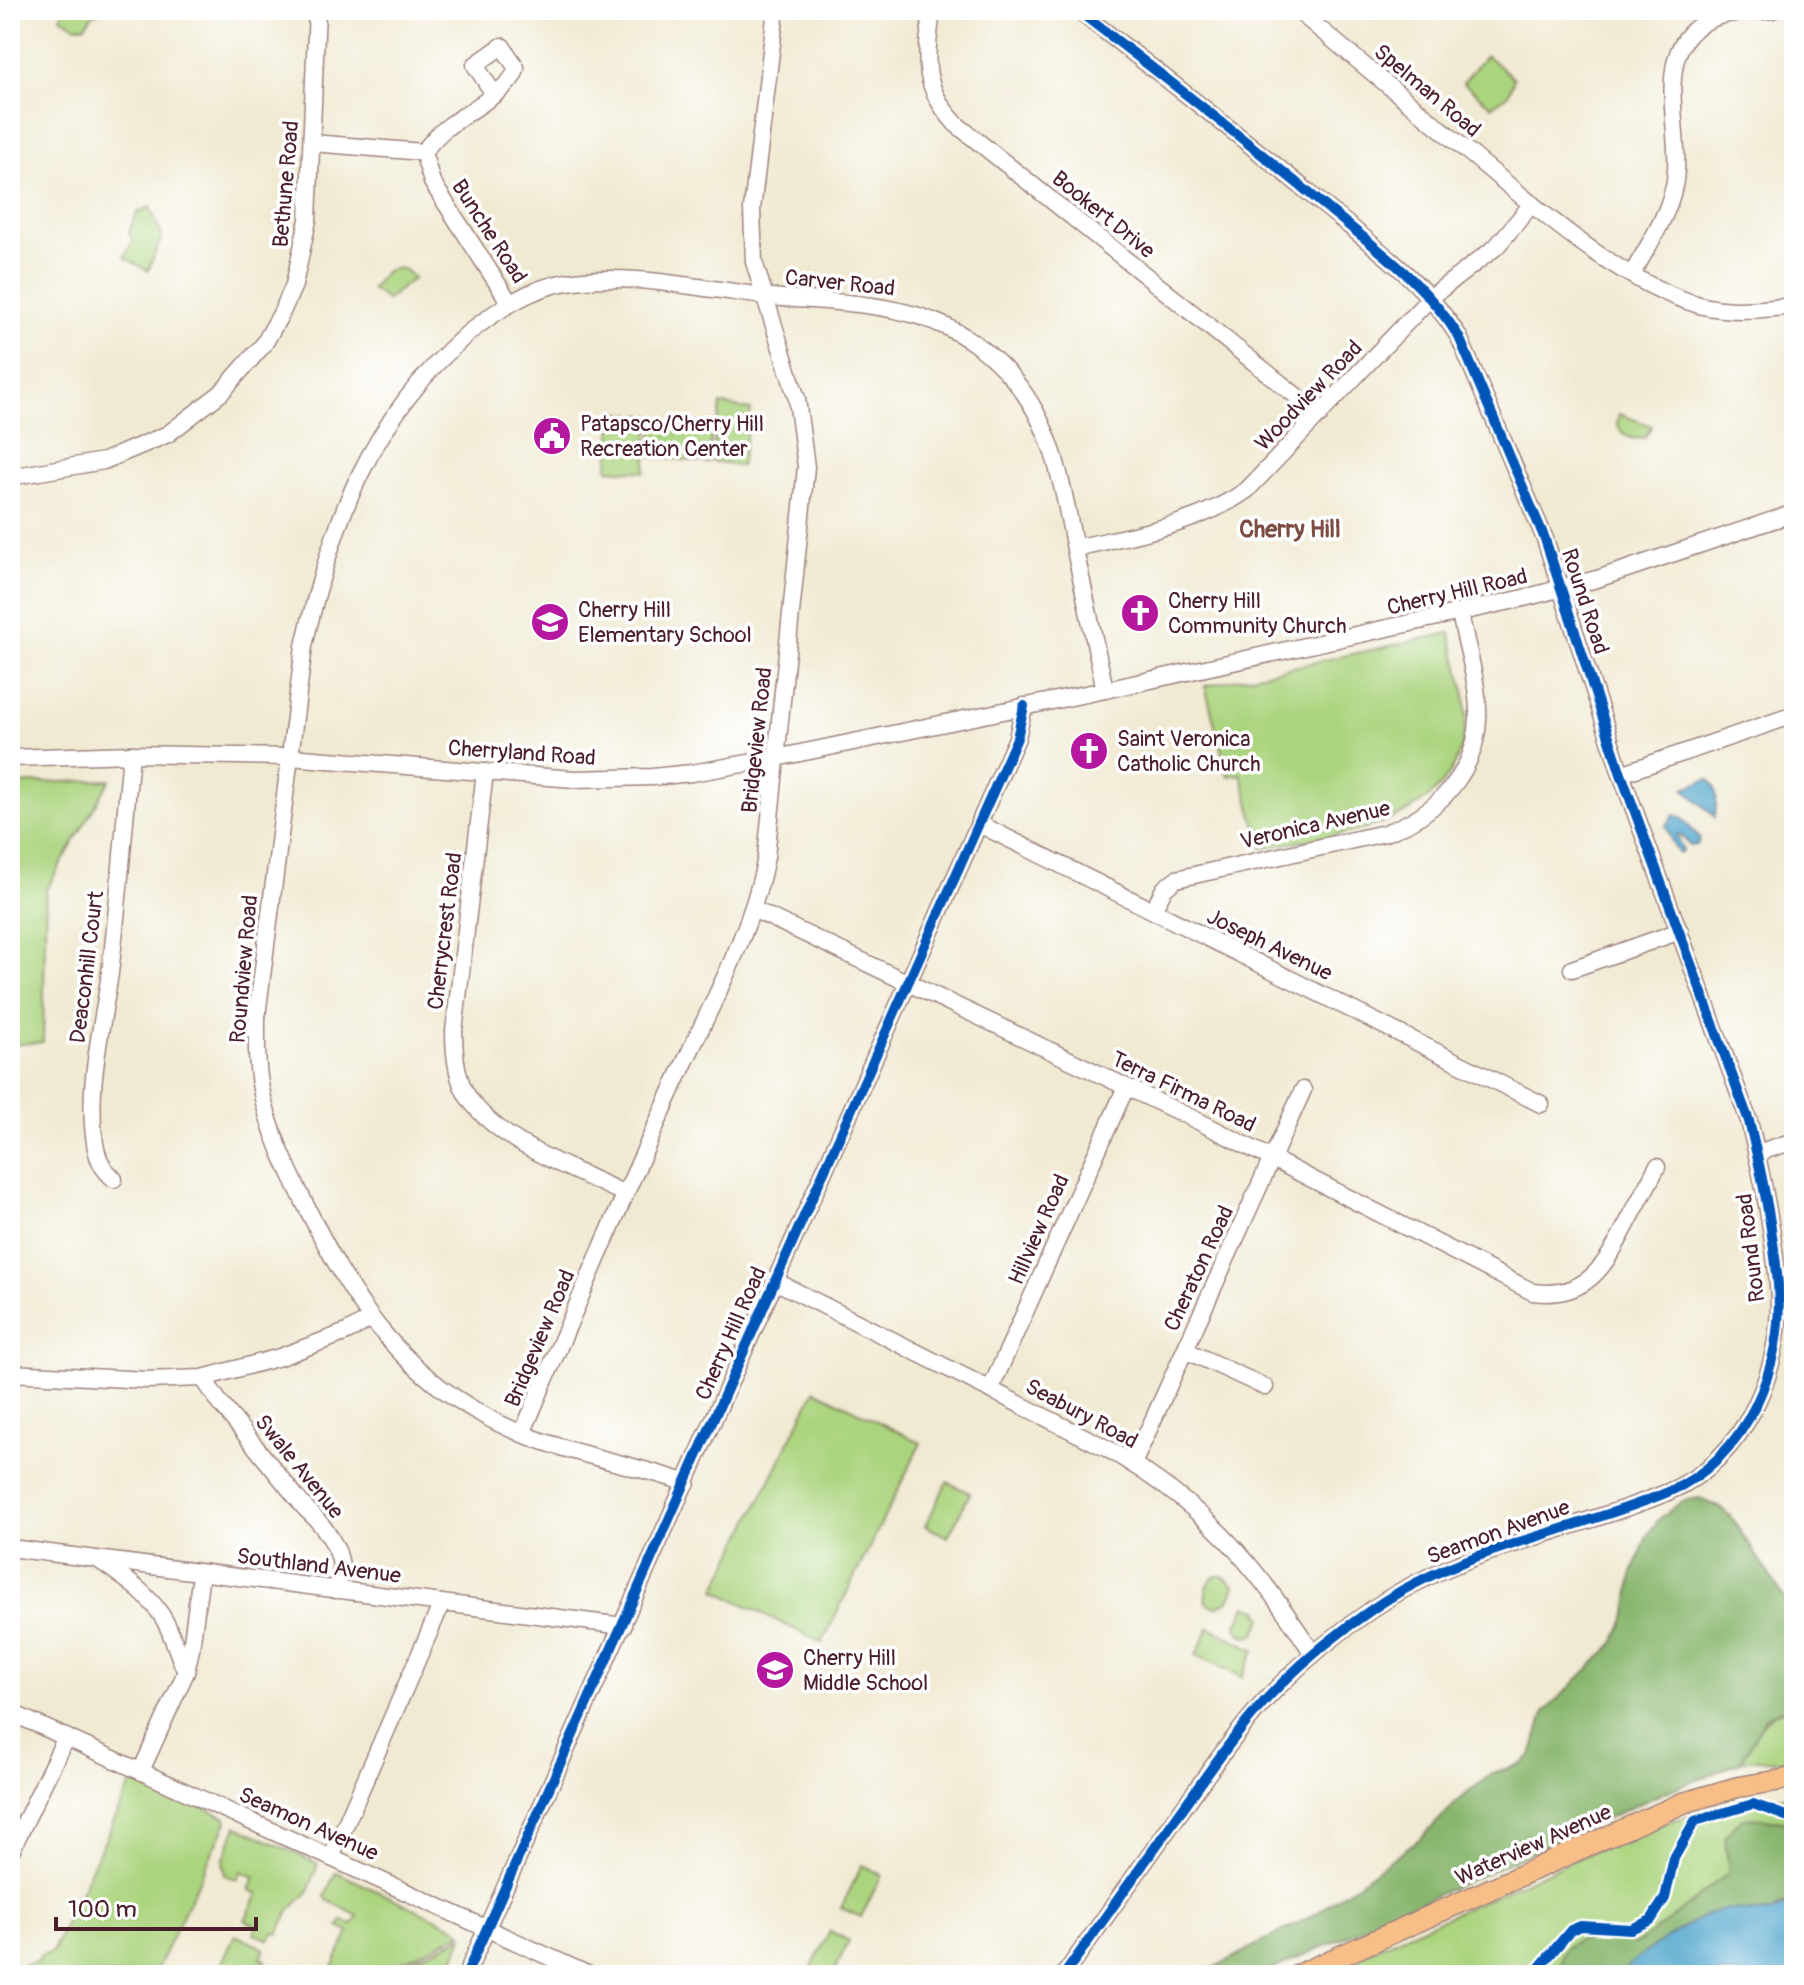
<svg xmlns="http://www.w3.org/2000/svg" width="1804" height="1985" font-family="Pangolin,sans-serif">
	<style>
		.green { fill: #abd47e; stroke: #7a7a54; stroke-width: 2 }
		.forest { fill: #88b66d; stroke: #696a4c; stroke-width: 2 }
		.water { fill: #4ea4cb; stroke: #4c627b; stroke-width: 2 }
		.lines { fill: none; stroke-linecap: round; stroke-linejoin: round }
		.minor-casing { stroke: #9e847f; stroke-width: 19 }
		.major-casing { stroke: #9e847f; stroke-width: 23 }
		.minor { stroke: #fff; stroke-width: 16 }
		.major { stroke: #f7be88; stroke-width: 20 }
		.cycleway-casing { stroke: #fff; stroke-width: 15 }
		.cycleway { stroke: #0057b8; stroke-width: 10 }
		.labels { text-anchor: middle; stroke-width: 7; stroke-linejoin: round; paint-order: stroke }
		.street-label { font-size: 22px; fill: #4a1f2b; stroke: #fff }
		.poi-label { font-size: 22px; fill: #4a1f2b; stroke: #fff; text-anchor: start }
		.neighbourhood-label { font-size: 24px; font-weight: bold; fill: #7d4c42; stroke: #fff }
	</style>
	<rect width="100%" height="100%" fill="#fff"/>
	<filter id="ink" filterUnits="userSpaceOnUse"><feTurbulence type="fractalNoise" baseFrequency=".0125" numOctaves="2"/><feDisplacementMap in="SourceGraphic" scale="16" xChannelSelector="R" yChannelSelector="G"/><feConvolveMatrix kernelMatrix="1 2 1 2 8 2 1 2 1" color-interpolation-filters="sRGB"/></filter>
	<filter id="wash" filterUnits="userSpaceOnUse"><feTurbulence type="fractalNoise" baseFrequency=".006" numOctaves="4" result="noise"/><feDisplacementMap in="SourceGraphic" scale="32" xChannelSelector="R" yChannelSelector="G"/><feGaussianBlur stdDeviation="1.8" result="paint"/><feColorMatrix in="noise" values="0 0 0 0 0 0 0 0 0 0 0 0 0 0 0 0 0 1.4 0 .05"/><feComposite in="paint" operator="in"/></filter>
	<g filter="url(#wash)">
		<rect width="100%" height="100%" fill="#f1ead3"/>
		<g class="green">
			<polygon points="63,10 104,10 93,15 85,26 75,26 61,17"/>
			<polygon points="1486,55 1514,78 1508,95 1492,106 1463,83"/>
			<polygon points="150,207 162,236 148,271 124,257 133,241 129,232 137,213"/>
			<polygon points="397,268 405,270 414,278 387,300 371,289 386,271"/>
			<polygon points="721,404 751,410 741,466 711,461"/>
			<polygon points="613,413 650,416 645,472 608,469"/>
			<path d="M1619,414L1652,426L1645,437C1632,441 1624,437 1617,425Z"/>
			<polygon points="654,425 712,432 708,463 650,456"/>
			<path d="M1450,633C1456,659 1468,691 1466,718C1461,827 1344,834 1262,848L1241,774L1228,776L1205,686Z"/>
			<polygon points="110,780 46,890 43,1042 10,1045 10,784"/>
			<polygon points="815,1390 921,1443 822,1643 715,1590"/>
			<polygon points="947,1482 970,1493 948,1537 925,1526"/>
			<path d="M1215,1576H1223L1235,1586L1229,1601L1216,1607L1206,1603C1204,1595 1208,1581 1215,1576Z"/>
			<polygon points="1246,1606 1259,1610 1263,1618 1254,1636 1242,1635 1236,1627"/>
			<polygon points="1209,1627 1255,1650 1242,1677 1196,1655"/>
			<path d="M1794,1707V1757C1774,1764 1760,1757 1741,1761C1760,1734 1756,1715 1794,1707Z"/>
			<polygon points="135,1776 226,1818 227,1822 155,1973 157,1975 43,1975 17,1966 37,1962 41,1956 52,1952"/>
			<polygon points="1794,1795 1794,1904 1781,1905 1619,1975 1316,1975 1608,1845 1673,1820 1742,1803"/>
			<polygon points="237,1826 318,1864 308,1892 289,1911 278,1934 273,1932 269,1940 254,1933 257,1926 245,1920 258,1894 249,1890 255,1877 241,1871 237,1880 225,1875 223,1861"/>
			<polygon points="862,1865 882,1875 861,1917 841,1908"/>
			<path d="M336,1872L457,1928L462,1933C427,1949 369,1985 331,1972L349,1932L339,1927L342,1920L352,1925L358,1916L327,1900L325,1896Z"/>
			<polygon points="830,1931 849,1941 832,1975 809,1973"/>
			<polygon points="235,1935 265,1949 261,1958 266,1960 259,1975 232,1975 219,1969"/>
			<polygon points="463,1937 448,1975 379,1975"/>
		</g>
		<g class="forest">
			<polygon points="1699,1498 1721,1508 1730,1516 1794,1612 1794,1707 1780,1710 1765,1718 1741,1762 1663,1793 1260,1975 1200,1975 1317,1913 1422,1837 1462,1797 1493,1773 1522,1764 1532,1756 1544,1713 1615,1642 1627,1614 1632,1576 1647,1536 1658,1520 1668,1512 1683,1501"/>
			<path d="M1750,1818L1784,1821C1790,1828 1788,1837 1794,1845V1904L1781,1905L1770,1912L1722,1910L1619,1975H1561C1554,1925 1607,1940 1637,1944C1669,1922 1697,1896 1729,1873L1725,1837L1740,1820Z"/>
		</g>
		<g class="water">
			<path d="M1708,779C1720,788 1716,804 1715,817L1684,788Z"/>
			<polygon points="1674,815 1681,817 1700,839 1697,845 1691,846 1682,836 1677,835 1683,850 1679,854 1673,845 1666,826"/>
			<path d="M1794,1904V1975H1619C1638,1955 1693,1918 1720,1910C1736,1906 1755,1916 1770,1912C1779,1909 1784,1905 1794,1904Z"/>
		</g>
	</g>
	<g filter="url(#ink)">
		<g class="lines">
			<defs>
				<g id="minor">
					<path d="M932,10C926,59 920,85 956,124L1320,415"/>
					<path d="M1297,10C1355,58 1413,106 1471,154C1535,207 1622,285 1703,306C1733,313 1764,309 1794,306"/>
					<polyline points="312,143 423,152"/>
					<path d="M423,152C430,144 437,135 445,129C461,115 517,87 516,67L502,46L475,65L494,94"/>
					<polyline points="423,152 432,182 510,303"/>
					<path d="M1632,274C1648,246 1667,218 1674,186C1686,130 1643,41 1719,16C1735,11 1756,12 1773,10"/>
					<polyline points="10,477 104,461 168,434 221,393 264,344 282,312 294,285 308,220 317,10"/>
					<path d="M1075,548C1135,534 1196,526 1247,490L1431,297L1496,247L1532,204"/>
					<polyline points="10,758 131,754 289,757 574,779 652,777 692,773 776,758 1105,690 1520,599 1597,579 1794,513"/>
					<path d="M485,772L454,1031C454,1052 456,1079 468,1097C500,1144 574,1169 625,1194"/>
					<polyline points="1621,774 1794,715"/>
					<polyline points="979,824 1541,1104"/>
					<path d="M753,909L1200,1122L1533,1292C1587,1299 1605,1266 1627,1224C1637,1205 1647,1186 1657,1167"/>
					<path d="M1153,910L1164,889L1176,879L1385,833C1438,814 1480,770 1478,710C1477,678 1466,645 1460,613"/>
					<polyline points="1572,969 1680,931"/>
					<polyline points="1757,1153 1794,1141"/>
					<path d="M114,1179C104,1170 99,1162 96,1149C85,1091 102,1030 110,973C119,900 124,827 131,754"/>
					<path d="M775,1281L1108,1449C1204,1505 1254,1561 1313,1654"/>
					<polyline points="1185,1350 1265,1387"/>
					<polyline points="10,1373 147,1380 203,1378 280,1357 347,1332 370,1319"/>
					<path d="M203,1378L220,1403L305,1508C321,1522 342,1548 341,1571C341,1576 337,1584 335,1590"/>
					<polyline points="990,1390 1126,1087"/>
					<path d="M522,1434C571,1318 621,1202 673,1088C706,1014 751,936 766,857L806,467L797,399L754,262L752,209L776,10"/>
					<polyline points="1133,1464 1303,1090"/>
					<path d="M687,1483C620,1460 547,1451 485,1416C393,1366 352,1298 307,1208C288,1169 269,1131 261,1089C256,1065 257,1040 257,1016L304,646C332,522 369,421 466,335C495,311 529,288 567,282C633,271 715,292 783,298C873,305 951,304 1014,380C1057,431 1064,496 1077,559C1086,602 1096,646 1105,690"/>
					<polyline points="10,1548 623,1626"/>
					<path d="M99,1560C124,1578 153,1596 167,1625C174,1640 179,1657 186,1672"/>
					<polyline points="10,1712 589,1975"/>
					<polyline points="141,1771 186,1672 191,1649 201,1573"/>
					<polyline points="10,1853 66,1737"/>
					<polyline points="331,1858 442,1603"/>
					<polyline points="466,1975 1017,738 1024,706"/>
					<path d="M1064,1975C1103,1920 1142,1865 1181,1811C1212,1768 1242,1723 1279,1686C1308,1657 1340,1631 1374,1608C1462,1547 1571,1533 1668,1492C1747,1459 1785,1365 1778,1284C1773,1229 1762,1174 1749,1121L1621,774L1545,539L1459,337C1425,282 1373,246 1325,206C1244,139 1161,74 1077,10"/>
				</g>
				<polyline id="major" points="1298,1975 1683,1803 1738,1787 1794,1778"/>
			</defs>
			<use href="#minor" class="minor-casing"/>
			<use href="#major" class="major-casing"/>
			<use href="#minor" class="minor"/>
			<use href="#major" class="major"/>
			<defs>
				<g id="cycleway">
					<polyline points="466,1975 1017,738 1024,706"/>
					<path d="M1064,1975C1103,1920 1142,1865 1181,1811C1212,1768 1242,1723 1279,1686C1308,1657 1340,1631 1374,1608C1462,1547 1571,1533 1668,1492C1747,1459 1785,1365 1778,1284C1773,1229 1762,1174 1749,1121L1621,774L1545,539L1459,337C1425,282 1373,246 1325,206C1244,139 1161,74 1077,10"/>
					<polyline points="1533,1975 1571,1930 1581,1926 1631,1929 1651,1920 1665,1898 1674,1858 1695,1821 1753,1804 1794,1819"/>
				</g>
			</defs>
			<use href="#cycleway" class="cycleway-casing"/>
			<use href="#cycleway" class="cycleway"/>
		</g>
	</g>
	<defs>
		<symbol id="civic-disc" viewBox="-11 -11 22 22"><circle r="9.5" fill="#b5179e" stroke="#fff"/><path d="M-.6-6.5H3V-4.5H.6V-3L4-1V1h2V6H-6V1h2V-1L-.6-3ZM-1.2 2.5V6h2.4V2.5Z" fill="#fff"/></symbol>
		<symbol id="church-disc" viewBox="-11 -11 22 22"><circle r="9.5" fill="#b5179e" stroke="#fff"/><path d="M-1.2-6h2.4v3.5h3.3v2.4h-3.3V6h-2.4V-.1h-3.3v-2.4h3.3Z" fill="#fff"/></symbol>
		<symbol id="school-disc" viewBox="-11 -11 22 22"><circle r="9.5" fill="#b5179e" stroke="#fff"/><path d="M0-5L7-2L0 1L-7-2ZM-4 1L0 2.5L4 1V4Q0 6-4 4Z" fill="#fff"/></symbol>
	</defs>
	<g fill-rule="evenodd">
		<use href="#civic-disc" x="530" y="414" width="44" height="44"/>
		<use href="#church-disc" x="1118" y="591" width="44" height="44"/>
		<use href="#school-disc" x="528" y="600" width="44" height="44"/>
		<use href="#church-disc" x="1067" y="729" width="44" height="44"/>
		<use href="#school-disc" x="753" y="1648" width="44" height="44"/>
	</g>
	<g class="labels">
		<g class="street-label">
			<text transform="translate(1428 90) rotate(40)" y="8">Spelman Road</text>
			<text transform="translate(285 184) rotate(-85)" y="8">Bethune Road</text>
			<text transform="translate(1104 214) rotate(39)" y="8">Bookert Drive</text>
			<text transform="translate(490 231) rotate(57)" y="8">Bunche Road</text>
			<text transform="translate(840 282) rotate(6)" y="8">Carver Road</text>
			<text transform="translate(1308 395) rotate(-46)" y="8">Woodview Road</text>
			<text transform="translate(1457 591) rotate(-13)" y="8">Cherry Hill Road</text>
			<text transform="translate(1586 601) rotate(72)" y="8">Round Road</text>
			<text transform="translate(756 740) rotate(-84)" y="8">Bridgeview Road</text>
			<text transform="translate(522 752) rotate(4)" y="8">Cherryland Road</text>
			<text transform="translate(1315 824) rotate(-13)" y="8">Veronica Avenue</text>
			<text transform="translate(444 931) rotate(-83)" y="8">Cherrycrest Road</text>
			<text transform="translate(1270 944) rotate(26)" y="8">Joseph Avenue</text>
			<text transform="translate(86 967) rotate(-83)" y="8">Deaconhill Court</text>
			<text transform="translate(243 969) rotate(-85)" y="8">Roundview Road</text>
			<text transform="translate(1184 1091) rotate(26)" y="8">Terra Firma Road</text>
			<text transform="translate(1038 1229) rotate(-66)" y="8">Hillview Road</text>
			<text transform="translate(1750 1248) rotate(-97)" y="8">Round Road</text>
			<text transform="translate(1198 1268) rotate(-65)" y="8">Cheraton Road</text>
			<text transform="translate(730 1333) rotate(-66)" y="8">Cherry Hill Road</text>
			<text transform="translate(539 1338) rotate(-67)" y="8">Bridgeview Road</text>
			<text transform="translate(1082 1413) rotate(28)" y="8">Seabury Road</text>
			<text transform="translate(300 1466) rotate(51)" y="8">Swale Avenue</text>
			<text transform="translate(1498 1531) rotate(-20)" y="8">Seamon Avenue</text>
			<text transform="translate(319 1565) rotate(7)" y="8">Southland Avenue</text>
			<text transform="translate(309 1823) rotate(24)" y="8">Seamon Avenue</text>
			<text transform="translate(1533 1844) rotate(-24)" y="8">Waterview Avenue</text>
		</g>
		<g class="poi-label">
			<text x="580" y="431">Patapsco/Cherry Hill<tspan x="580" dy="25">Recreation Center</tspan></text>
			<text x="1168" y="608">Cherry Hill<tspan x="1168" dy="25">Community Church</tspan></text>
			<text x="578" y="617">Cherry Hill<tspan x="578" dy="25">Elementary School</tspan></text>
			<text x="1117" y="746">Saint Veronica<tspan x="1117" dy="25">Catholic Church</tspan></text>
			<text x="803" y="1665">Cherry Hill<tspan x="803" dy="25">Middle School</tspan></text>
		</g>
		<g class="neighbourhood-label">
			<text x="1290" y="537">Cherry Hill</text>
		</g>
	</g>
	<rect width="1804" height="1985" fill="none" stroke="#fff" stroke-width="40"/>
	<path d="M56 1917v12h200v-12" fill="none" stroke="#4a1f2b" stroke-width="4"/>
	<text x="68" y="1917" font-size="24" fill="#4a1f2b" stroke="#ffffff" stroke-width="6" paint-order="stroke">100 m</text>
</svg>
